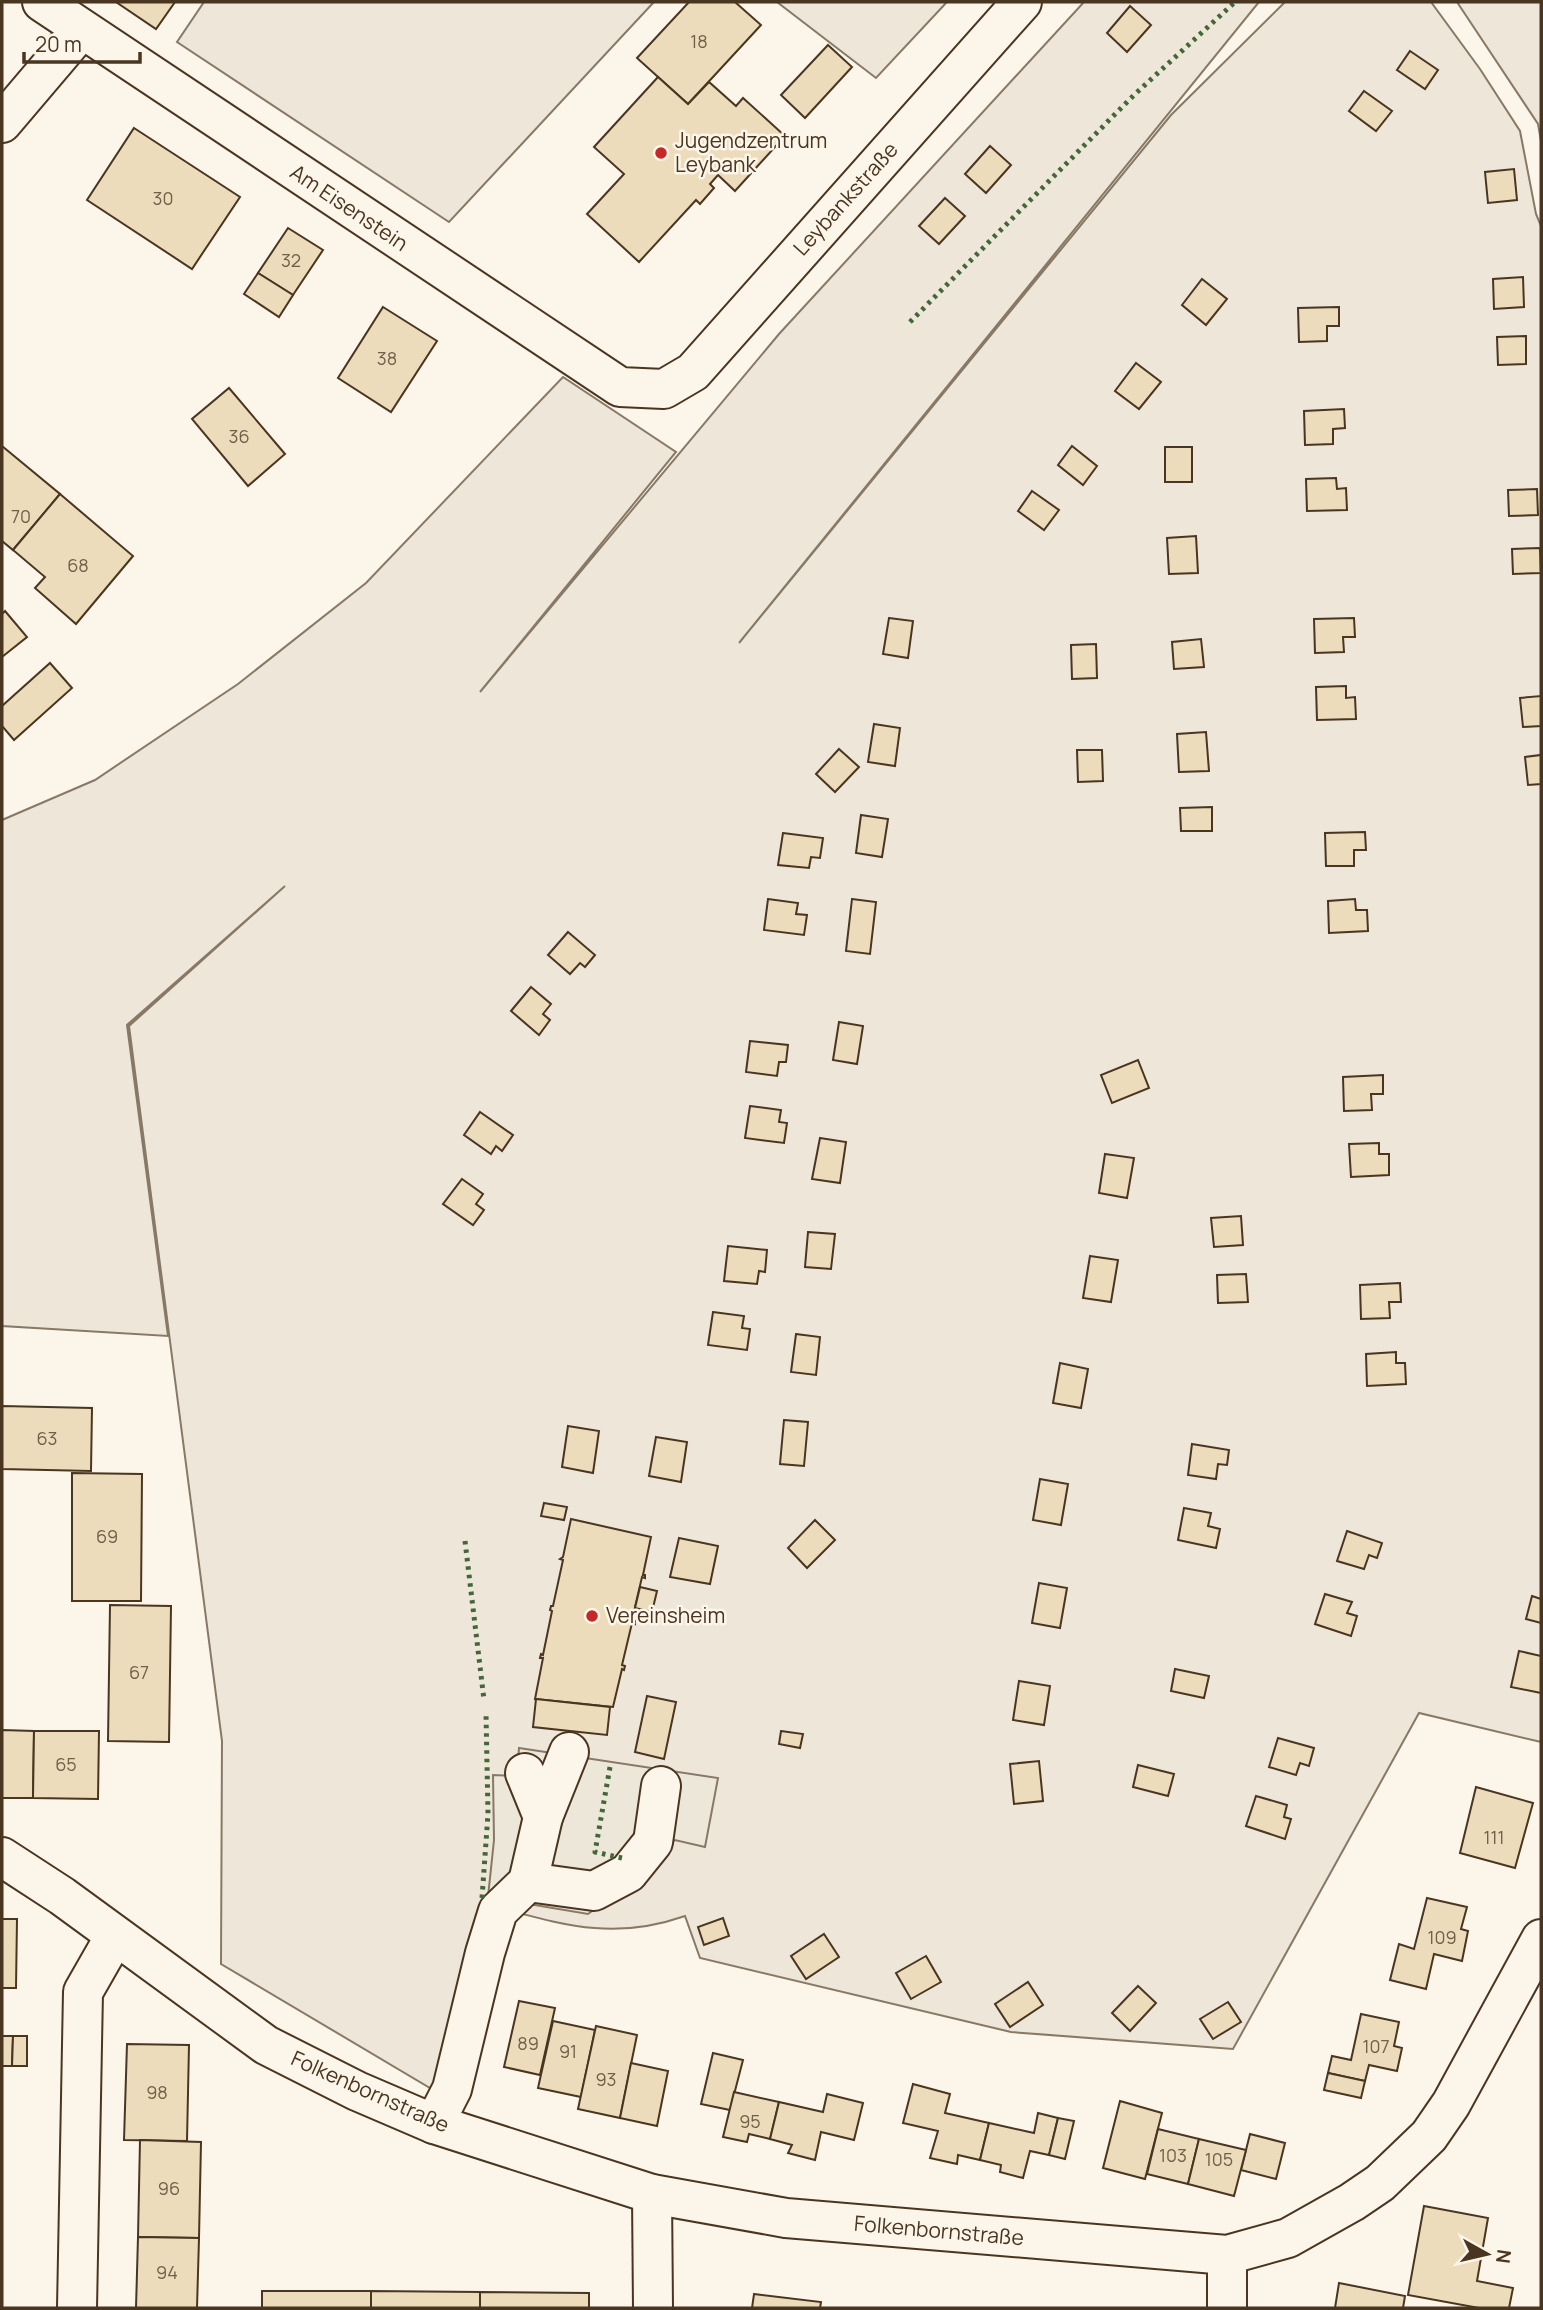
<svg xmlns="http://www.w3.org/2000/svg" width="1543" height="2310" font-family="Manrope,sans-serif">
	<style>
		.green { fill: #ede6d9; stroke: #887966; stroke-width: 2 }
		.parking { fill: #ede7d9; stroke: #887966; stroke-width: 2 }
		.building { fill: #ecdcbc; stroke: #4a3520; stroke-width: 2 }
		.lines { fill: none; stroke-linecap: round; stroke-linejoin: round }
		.minor-casing { stroke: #4a3520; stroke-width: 42 }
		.minor { stroke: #fbf6e9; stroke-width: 38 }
		.hedge { stroke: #436837; stroke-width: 5; stroke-dasharray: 3.5 5; stroke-linecap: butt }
		.poi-dot { fill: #c62828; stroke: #fbf6e9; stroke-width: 2.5 }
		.labels { text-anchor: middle; stroke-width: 5; stroke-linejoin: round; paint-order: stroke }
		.number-label { font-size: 18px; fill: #725f47 }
		.poi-label { font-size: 21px; fill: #4a3520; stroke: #fbf6e9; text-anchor: start }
		.street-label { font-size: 21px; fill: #4a3520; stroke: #fbf6e9 }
	</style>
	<rect width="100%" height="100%" fill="#fbf6e9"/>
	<g class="green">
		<polygon points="204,2 654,2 449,222 177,42"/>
		<polygon points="777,2 947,2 876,78"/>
		<path d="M1084,2H1259L739,643L1171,115L1285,2H1431L1480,69L1520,131L1536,214L1541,226V1742L1419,1713L1233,2049L1011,2032L700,1958L685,1916C608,1943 556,1922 481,1903L438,2080L430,2088L221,1964L222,1741L129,1026L285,886L127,1025L168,1336L2,1326V820L95,780L238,684L366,583L563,377L676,452L480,692L779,334Z"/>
		<polygon points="1457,2 1541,2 1541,141 1538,124"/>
	</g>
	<polygon class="parking" points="519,1748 718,1778 705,1847 675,1840 620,1891 588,1914 488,1897 494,1840 493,1775 517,1776"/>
	<g class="building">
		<polygon points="116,2 175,2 156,29"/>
		<polygon points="689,2 735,2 761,25 688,104 637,58"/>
		<polygon points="1130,6 1151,25 1127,52 1107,33"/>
		<polygon points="828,45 852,67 805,118 781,95"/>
		<polygon points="1410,51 1438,70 1425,89 1397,70"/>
		<polygon points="658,77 688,104 709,82 736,106 743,98 785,136 735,191 718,175 710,184 714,188 700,204 696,200 639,262 587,214 624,174 594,147"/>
		<polygon points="1364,91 1392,111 1376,131 1349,111"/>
		<polygon points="134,128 240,197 192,269 87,200"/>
		<polygon points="990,146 1011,165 986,193 965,174"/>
		<polygon points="1514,169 1517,200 1488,203 1485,172"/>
		<polygon points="945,198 965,216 939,244 919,226"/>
		<polygon points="288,228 323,250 293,295 258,273"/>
		<polygon points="258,273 293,295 279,317 244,294"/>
		<polygon points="1523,277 1524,307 1494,309 1493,279"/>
		<polygon points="1202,279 1227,299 1206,325 1182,305"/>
		<polygon points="383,307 437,341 391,412 338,378"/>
		<polygon points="1339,307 1339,326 1327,326 1327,341 1299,342 1298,308"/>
		<polygon points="1526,336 1526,364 1498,365 1497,337"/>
		<polygon points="1136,363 1161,382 1139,409 1115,391"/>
		<polygon points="229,388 285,454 248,486 192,419"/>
		<polygon points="1344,409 1345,428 1333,429 1333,444 1305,445 1304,411"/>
		<polygon points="2,446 60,494 13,550 2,541"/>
		<polygon points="1072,446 1097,466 1083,485 1058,465"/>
		<rect x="1165" y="447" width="27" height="35"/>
		<polygon points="1336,478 1337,489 1346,488 1347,510 1307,511 1306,479"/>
		<polygon points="1537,489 1538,515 1509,516 1508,490"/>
		<polygon points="1032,491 1059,510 1044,530 1018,511"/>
		<polygon points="60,494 133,556 76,624 35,588 45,577 13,550"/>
		<polygon points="1196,536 1198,573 1169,574 1167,538"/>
		<polygon points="1540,548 1541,573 1513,574 1512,549"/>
		<polygon points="5,611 27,637 2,657 2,614"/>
		<polygon points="889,618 913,621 908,658 883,654"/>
		<polygon points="1354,618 1355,637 1343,637 1344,652 1315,653 1314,619"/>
		<polygon points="1201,639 1204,667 1174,669 1172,642"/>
		<polygon points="1096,644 1097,678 1072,679 1071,645"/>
		<polygon points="50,663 72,688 14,740 2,726 2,706"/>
		<polygon points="1346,686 1346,698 1355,697 1356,719 1317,720 1316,687"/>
		<polygon points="1541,696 1541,726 1523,727 1520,698"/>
		<polygon points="874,724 900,728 895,766 868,762"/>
		<polygon points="1206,732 1209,771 1179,772 1177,734"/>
		<polygon points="839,749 859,767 835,792 816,774"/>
		<polygon points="1077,750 1102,750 1103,781 1078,782"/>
		<polygon points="1541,755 1541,784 1528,785 1525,757"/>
		<polygon points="1212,807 1212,831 1181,831 1180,808"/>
		<polygon points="861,815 888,819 882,857 856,853"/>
		<polygon points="1365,832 1366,850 1354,850 1354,866 1326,866 1325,833"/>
		<polygon points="783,833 823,838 820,858 811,857 809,868 778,865"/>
		<polygon points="768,899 798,903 796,914 807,915 804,935 764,930"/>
		<polygon points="852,899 876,902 870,954 846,951"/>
		<polygon points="1355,899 1356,910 1367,910 1368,931 1329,933 1328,901"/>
		<polygon points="568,932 595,955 585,967 580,963 570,974 548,955"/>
		<polygon points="531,987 551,1004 543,1014 550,1020 539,1035 511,1011"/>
		<polygon points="839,1022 863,1026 857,1064 833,1060"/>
		<polygon points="750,1041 788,1045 786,1062 779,1062 777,1076 746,1072"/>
		<polygon points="1138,1060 1149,1088 1112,1103 1101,1075"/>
		<polygon points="1383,1075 1383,1094 1371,1094 1372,1110 1344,1111 1343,1077"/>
		<polygon points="750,1106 781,1110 779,1122 787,1123 784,1143 745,1138"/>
		<polygon points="480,1112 513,1135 502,1151 496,1146 491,1154 464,1135"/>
		<polygon points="820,1138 846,1142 840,1183 812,1179"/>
		<polygon points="1379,1143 1379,1154 1389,1154 1389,1175 1351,1177 1349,1144"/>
		<polygon points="1105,1154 1134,1158 1127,1198 1099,1193"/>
		<polygon points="462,1179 483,1194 476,1204 484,1210 473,1225 443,1204"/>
		<polygon points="1241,1216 1243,1245 1214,1247 1211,1218"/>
		<polygon points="808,1232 835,1234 831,1269 805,1267"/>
		<polygon points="728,1246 767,1250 765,1272 759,1271 757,1284 724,1281"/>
		<polygon points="1090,1256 1118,1260 1111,1302 1083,1298"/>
		<polygon points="1246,1274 1248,1302 1218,1303 1217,1275"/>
		<polygon points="1400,1283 1401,1302 1389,1302 1390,1318 1361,1319 1360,1285"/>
		<polygon points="713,1312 744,1316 742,1328 750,1329 747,1350 708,1345"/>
		<polygon points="796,1334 820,1337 816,1375 791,1372"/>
		<polygon points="1396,1352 1396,1363 1405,1363 1406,1384 1367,1386 1366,1354"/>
		<polygon points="1060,1363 1088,1369 1081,1408 1053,1403"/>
		<polygon points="2,1406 92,1408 91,1471 2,1469"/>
		<polygon points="784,1420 808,1422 804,1466 780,1464"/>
		<polygon points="568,1426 599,1431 593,1473 562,1467"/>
		<polygon points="656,1437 687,1442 681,1482 649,1476"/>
		<polygon points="1192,1444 1229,1450 1227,1465 1218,1464 1216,1479 1188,1475"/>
		<polygon points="72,1473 142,1474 141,1601 72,1601"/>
		<polygon points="1040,1479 1068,1484 1061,1525 1033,1520"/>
		<polygon points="544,1503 567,1507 564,1520 541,1516"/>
		<polygon points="1184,1508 1211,1513 1208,1526 1220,1529 1216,1548 1178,1540"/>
		<polygon points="571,1519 651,1537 643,1575 645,1575 645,1578 642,1577 632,1620 635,1621 635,1624 632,1623 622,1665 625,1666 624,1670 622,1669 613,1707 535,1699 543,1658 540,1658 541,1654 543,1655 552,1611 550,1610 551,1606 553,1606 563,1560 560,1559 563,1557"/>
		<polygon points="815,1520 835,1540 807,1568 788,1548"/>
		<polygon points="1347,1531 1382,1543 1377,1558 1369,1555 1364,1569 1337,1561"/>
		<polygon points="679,1538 718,1546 710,1584 670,1577"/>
		<polygon points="1039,1583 1067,1588 1060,1628 1032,1623"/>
		<polygon points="640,1587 657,1591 652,1612 635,1608"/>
		<polygon points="1325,1594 1352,1602 1347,1613 1357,1616 1351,1636 1315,1624"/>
		<polygon points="1532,1596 1541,1599 1541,1623 1526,1619"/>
		<polygon points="110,1605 171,1606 169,1742 108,1741"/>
		<polygon points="1519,1651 1541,1656 1541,1693 1511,1687"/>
		<polygon points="1175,1669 1209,1676 1204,1698 1171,1691"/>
		<polygon points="1019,1681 1050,1686 1044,1725 1013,1720"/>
		<polygon points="647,1696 676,1702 664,1759 635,1752"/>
		<polygon points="536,1699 610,1707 607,1735 533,1727"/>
		<polygon points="2,1730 34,1731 33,1798 2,1798"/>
		<polygon points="34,1731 99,1731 98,1799 33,1798"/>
		<polygon points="781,1731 803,1734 800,1748 779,1744"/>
		<polygon points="1278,1738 1314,1748 1309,1766 1300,1763 1296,1775 1269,1767"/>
		<polygon points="1039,1761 1043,1801 1014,1804 1010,1764"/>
		<polygon points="1138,1765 1174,1774 1168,1796 1133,1787"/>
		<polygon points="1476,1787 1533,1803 1515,1868 1460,1853"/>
		<polygon points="1256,1796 1287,1805 1284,1817 1291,1819 1285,1839 1246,1826"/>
		<polygon points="1427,1898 1467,1907 1461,1929 1468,1931 1462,1961 1434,1954 1426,1989 1390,1980 1399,1944 1414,1949"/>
		<polygon points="723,1918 729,1936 704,1945 698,1927"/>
		<polygon points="2,1919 17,1919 16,1988 2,1988"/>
		<polygon points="824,1934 839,1957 806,1979 791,1956"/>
		<polygon points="926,1956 941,1982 911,1999 896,1973"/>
		<polygon points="1028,1982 1043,2005 1010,2027 995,2004"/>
		<polygon points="1138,1986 1156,2003 1130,2031 1112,2013"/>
		<polygon points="519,2001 555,2008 540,2075 504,2067"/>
		<polygon points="1228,2002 1241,2022 1213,2039 1200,2019"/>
		<polygon points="1361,2014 1399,2022 1394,2046 1402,2048 1397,2071 1369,2065 1365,2081 1328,2073 1332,2056 1351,2060"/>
		<polygon points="553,2021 595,2030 581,2097 538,2088"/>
		<polygon points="596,2026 637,2035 620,2118 578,2109"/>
		<polygon points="2,2036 13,2036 12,2066 2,2066"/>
		<polygon points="13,2036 27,2036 27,2066 12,2066"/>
		<polygon points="127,2044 189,2045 187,2141 124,2140"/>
		<polygon points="713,2053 743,2060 730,2110 701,2104"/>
		<polygon points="631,2063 668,2071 657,2126 620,2118"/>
		<polygon points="1328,2073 1365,2081 1361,2098 1324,2090"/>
		<polygon points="913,2084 950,2094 945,2113 989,2123 980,2160 958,2155 957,2164 930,2158 938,2131 903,2123"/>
		<polygon points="734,2092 779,2102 770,2139 749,2134 747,2142 723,2137"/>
		<polygon points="827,2094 863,2103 854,2140 821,2132 815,2160 788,2153 792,2145 770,2139 779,2102 823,2112"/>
		<polygon points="1120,2101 1162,2113 1145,2179 1103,2168"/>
		<polygon points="1038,2113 1058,2118 1049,2155 1030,2151 1023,2178 1000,2172 1001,2165 980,2160 989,2123 1034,2133"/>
		<polygon points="1058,2118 1074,2121 1065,2159 1049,2155"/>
		<polygon points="1158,2129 1199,2139 1188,2184 1147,2174"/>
		<polygon points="1250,2134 1285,2143 1276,2179 1241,2170"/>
		<polygon points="1199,2139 1246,2150 1234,2196 1188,2184"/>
		<polygon points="140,2140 201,2142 199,2238 138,2237"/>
		<polygon points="1424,2206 1488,2218 1477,2281 1513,2288 1509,2308 1479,2308 1408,2295"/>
		<polygon points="138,2237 199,2238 197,2308 136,2308"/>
		<polygon points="1339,2283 1405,2296 1403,2308 1335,2308"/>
		<rect x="262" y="2291" width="109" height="17"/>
		<polygon points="371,2291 480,2292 480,2308 371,2308"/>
		<polygon points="480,2292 589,2293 589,2308 480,2308"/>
		<polygon points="754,2294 821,2302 820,2308 752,2308"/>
	</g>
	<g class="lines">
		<defs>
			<g id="minor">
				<polyline points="42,2 620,387 664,389 693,372 1022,2"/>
				<polyline points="2,123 81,30"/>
				<polyline points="543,1817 569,1752"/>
				<polyline points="2,1857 62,1896 266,2045 357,2091 434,2124 652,2194 786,2218 1227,2255 1288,2238 1352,2202 1380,2183 1429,2136 1451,2104 1541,1939"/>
				<polyline points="528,1882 594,1891 628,1873 653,1842 661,1786"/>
				<polyline points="434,2124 452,2089 485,1953 498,1911 528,1882 543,1817 525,1773"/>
				<polyline points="652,2194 653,2308"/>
				<polyline points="1227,2255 1227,2308"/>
				<polyline points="77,2308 83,1992 115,1936"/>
			</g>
		</defs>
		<use href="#minor" class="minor-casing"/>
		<use href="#minor" class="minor"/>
		<g class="hedge">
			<polyline points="910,322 1134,95 1235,2"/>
			<polyline points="465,1541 484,1700"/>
			<polyline points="610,1767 595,1852 622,1858"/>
			<polyline points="482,1898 488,1814 486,1714"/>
		</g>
	</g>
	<g class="poi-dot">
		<circle cx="661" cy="153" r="7"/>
		<circle cx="592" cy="1616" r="7"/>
	</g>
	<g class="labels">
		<g class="number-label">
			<text x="699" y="48">18</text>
			<text x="163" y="205">30</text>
			<text x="291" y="267">32</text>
			<text x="387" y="365">38</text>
			<text x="239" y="443">36</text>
			<text x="21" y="523">70</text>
			<text x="78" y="572">68</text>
			<text x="47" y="1445">63</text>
			<text x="107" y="1543">69</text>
			<text x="139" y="1679">67</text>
			<text x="66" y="1771">65</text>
			<text x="1494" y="1844">111</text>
			<text x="1442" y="1944">109</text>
			<text x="528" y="2050">89</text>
			<text x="1376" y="2053">107</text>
			<text x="568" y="2058">91</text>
			<text x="606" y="2086">93</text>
			<text x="157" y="2099">98</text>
			<text x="750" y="2128">95</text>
			<text x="1173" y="2162">103</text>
			<text x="1219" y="2166">105</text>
			<text x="169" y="2195">96</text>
			<text x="167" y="2279">94</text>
		</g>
		<g class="poi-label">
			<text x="675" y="148">Jugendzentrum<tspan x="675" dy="24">Leybank</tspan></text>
			<text x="606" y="1623">Vereinsheim</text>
		</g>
		<g class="street-label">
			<text transform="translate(846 199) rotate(-48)" y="7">Leybankstraße</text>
			<text transform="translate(349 208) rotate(34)" y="7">Am Eisenstein</text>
			<text transform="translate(370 2092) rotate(24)" y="7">Folkenbornstraße</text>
			<text transform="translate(939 2231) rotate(5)" y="7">Folkenbornstraße</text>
		</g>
	</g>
	<rect width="1543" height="2310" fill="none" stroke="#4a3520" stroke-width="7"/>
	<g transform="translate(1487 2254) rotate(98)" stroke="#fbf6e9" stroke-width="5" paint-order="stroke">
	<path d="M0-5L12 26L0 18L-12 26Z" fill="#4a3520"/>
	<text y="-10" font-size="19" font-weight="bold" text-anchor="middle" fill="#4a3520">N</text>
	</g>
	<path d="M24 52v10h116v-10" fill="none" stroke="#4a3520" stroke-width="3.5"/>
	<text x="35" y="52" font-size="21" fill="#4a3520" stroke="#fbf6e9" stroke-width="5" paint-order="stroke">20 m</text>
</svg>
